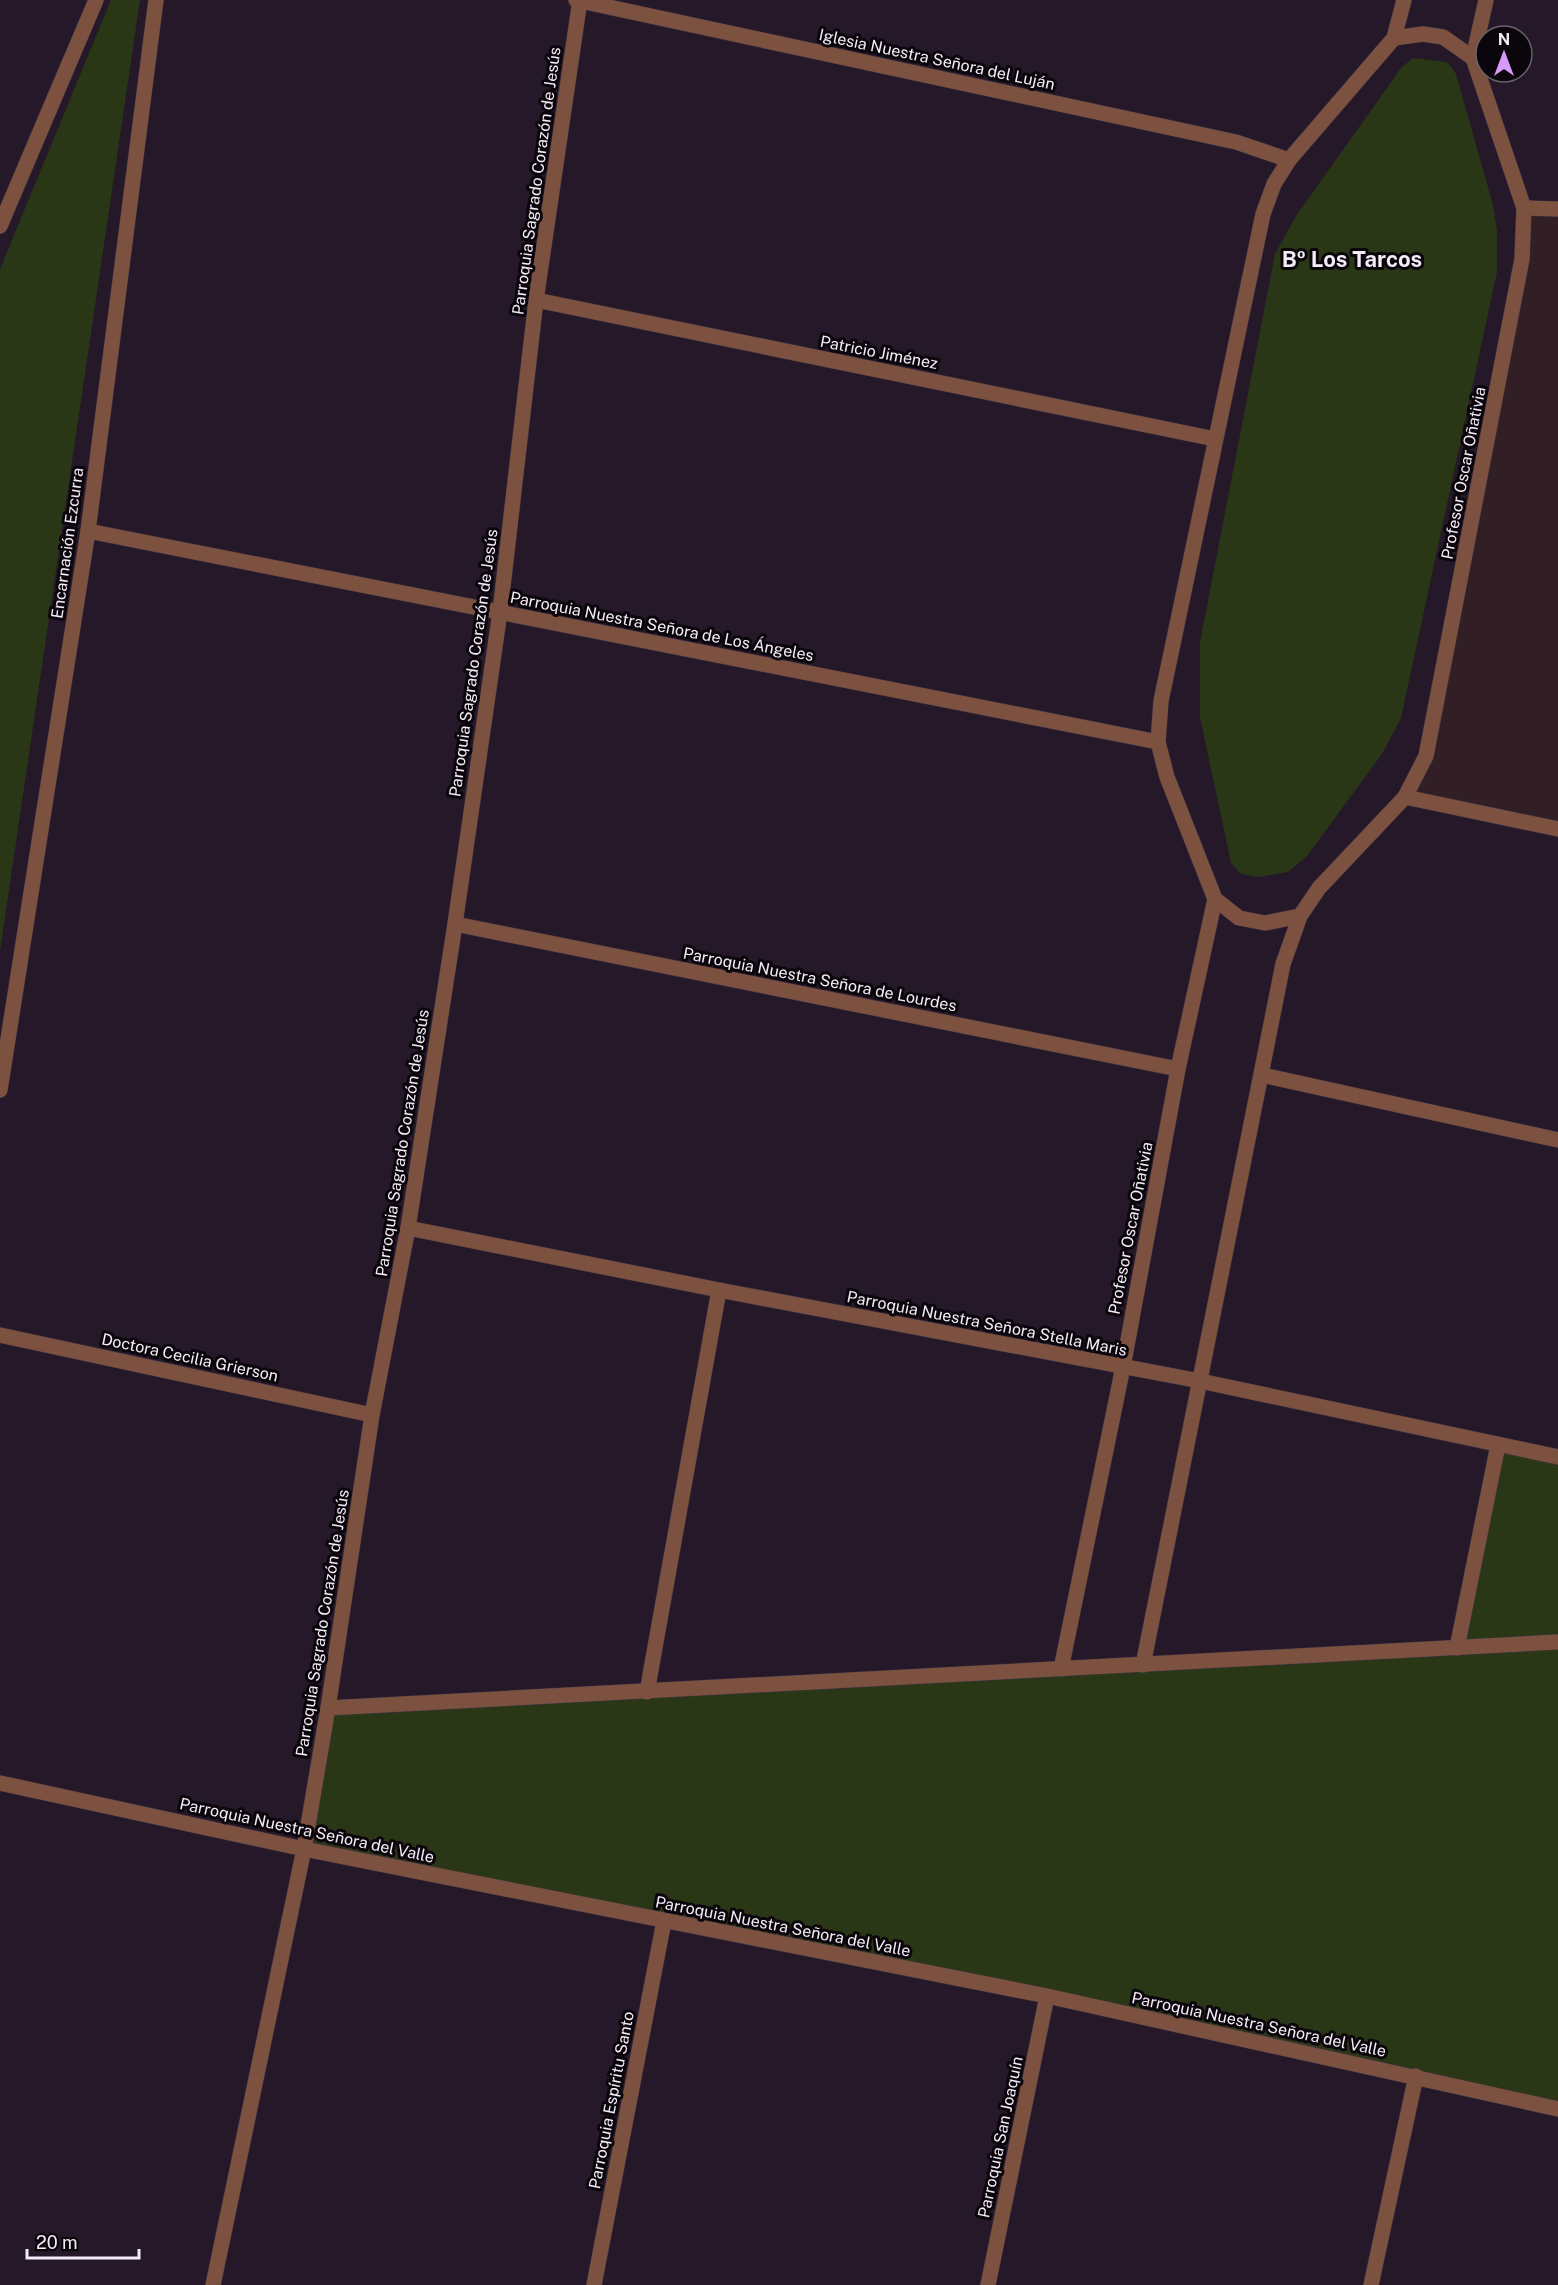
<svg xmlns="http://www.w3.org/2000/svg" width="1558" height="2285" font-family="'Public Sans',sans-serif">
	<style>
		.education { fill: #311f25 }
		.green { fill: #2a3716 }
		.lines { fill: none; stroke-linecap: round; stroke-linejoin: round }
		.minor-casing { stroke: #423645; stroke-width: 16 }
		.minor { stroke: #7d5140; stroke-width: 15 }
		.labels { text-anchor: middle; stroke-width: 6; stroke-linejoin: round; paint-order: stroke }
		.street-label { font-size: 16px; fill: #f4ecf7; stroke: #0b060c }
		.district-label { font-size: 22px; font-weight: bold; fill: #f4ecf7; stroke: #0b060c }
	</style>
	<rect width="100%" height="100%" fill="#251828"/>
	<polygon class="education" points="1524,209 1558,210 1558,828 1407,797 1427,756"/>
	<g class="green">
		<polygon points="111,0 140,0 0,951 0,269"/>
		<polygon points="1413,58 1447,62 1456,74 1493,205 1497,230 1497,272 1401,718 1382,754 1307,856 1288,872 1258,877 1241,874 1231,863 1200,717 1200,642 1275,254 1296,216 1401,68"/>
		<polygon points="1498,1445 1558,1458 1558,2110 307,1847 330,1711 1458,1648"/>
	</g>
	<g class="lines">
		<defs>
			<g id="minor">
				<polyline points="576,0 1236,142 1289,160"/>
				<polyline points="1394,38 1423,34 1443,37 1473,58"/>
				<polyline points="1524,208 1558,209"/>
				<polyline points="0,226 96,0"/>
				<polyline points="536,300 1215,439"/>
				<polyline points="88,531 1158,742"/>
				<polyline points="1405,797 1558,829"/>
				<polyline points="1300,916 1265,923 1239,918 1215,899 1167,777 1158,742 1161,701 1263,214 1274,184 1289,160 1394,38 1404,0"/>
				<polyline points="455,924 1178,1069"/>
				<polyline points="1262,1075 1558,1140"/>
				<polyline points="0,1090 88,531 156,0"/>
				<polyline points="408,1228 719,1290 1200,1381 1558,1457"/>
				<polyline points="0,1335 372,1415"/>
				<polyline points="1457,1648 1498,1445"/>
				<polyline points="1143,1665 1283,964 1300,916 1319,888 1405,797 1426,756 1522,259 1524,208 1473,58 1486,0"/>
				<polyline points="1061,1669 1123,1367 1178,1069 1215,899"/>
				<polyline points="647,1692 719,1290"/>
				<polyline points="328,1708 1558,1642"/>
				<polyline points="0,1783 304,1849 1047,1996 1558,2109"/>
				<polyline points="213,2285 304,1849 328,1708 372,1415 408,1228 455,924 500,612 536,300 580,0"/>
				<polyline points="594,2285 664,1921"/>
				<polyline points="988,2285 1047,1996"/>
				<polyline points="1371,2285 1416,2076"/>
			</g>
		</defs>
		<use href="#minor" class="minor-casing"/>
		<use href="#minor" class="minor"/>
	</g>
	<g class="labels">
		<g class="street-label">
			<text transform="translate(937 59) rotate(12)" y="6">Iglesia Nuestra Señora del Luján</text>
			<text transform="translate(536 181) rotate(-82)" y="6">Parroquia Sagrado Corazón de Jesús</text>
			<text transform="translate(879 352) rotate(11)" y="6">Patricio Jiménez</text>
			<text transform="translate(1463 473) rotate(-79)" y="6">Profesor Oscar Oñativia</text>
			<text transform="translate(67 543) rotate(-82)" y="6">Encarnación Ezcurra</text>
			<text transform="translate(662 626) rotate(11)" y="6">Parroquia Nuestra Señora de Los Ángeles</text>
			<text transform="translate(473 663) rotate(-82)" y="6">Parroquia Sagrado Corazón de Jesús</text>
			<text transform="translate(820 979) rotate(11)" y="6">Parroquia Nuestra Señora de Lourdes</text>
			<text transform="translate(402 1143) rotate(-81)" y="6">Parroquia Sagrado Corazón de Jesús</text>
			<text transform="translate(1130 1228) rotate(-79)" y="6">Profesor Oscar Oñativia</text>
			<text transform="translate(987 1323) rotate(11)" y="6">Parroquia Nuestra Señora Stella Maris</text>
			<text transform="translate(190 1357) rotate(12)" y="6">Doctora Cecilia Grierson</text>
			<text transform="translate(322 1623) rotate(-81)" y="6">Parroquia Sagrado Corazón de Jesús</text>
			<text transform="translate(307 1830) rotate(12)" y="6">Parroquia Nuestra Señora del Valle</text>
			<text transform="translate(783 1926) rotate(11)" y="6">Parroquia Nuestra Señora del Valle</text>
			<text transform="translate(1259 2024) rotate(12)" y="6">Parroquia Nuestra Señora del Valle</text>
			<text transform="translate(611 2100) rotate(-79)" y="6">Parroquia Espíritu Santo</text>
			<text transform="translate(1000 2137) rotate(-78)" y="6">Parroquia San Joaquín</text>
		</g>
		<g class="district-label">
			<text x="1352" y="267">Bº Los Tarcos</text>
		</g>
	</g>
	<g transform="translate(1504 54)"><circle r="28" fill="#0b060c" stroke="#68626a" stroke-width="1.5"/>
	<path d="M0-4.5L10 22L0 15L-10 22Z" fill="#d79bf9"/>
	<text y="-9" font-size="16" font-weight="bold" text-anchor="middle" fill="#f4ecf7">N</text>
	</g>
	<path d="M27 2249v9h112v-9" fill="none" stroke="#f4ecf7" stroke-width="3"/>
	<text x="36" y="2249" font-size="18" fill="#f4ecf7" stroke="#0b060c" stroke-width="4.5" paint-order="stroke">20 m</text>
</svg>
